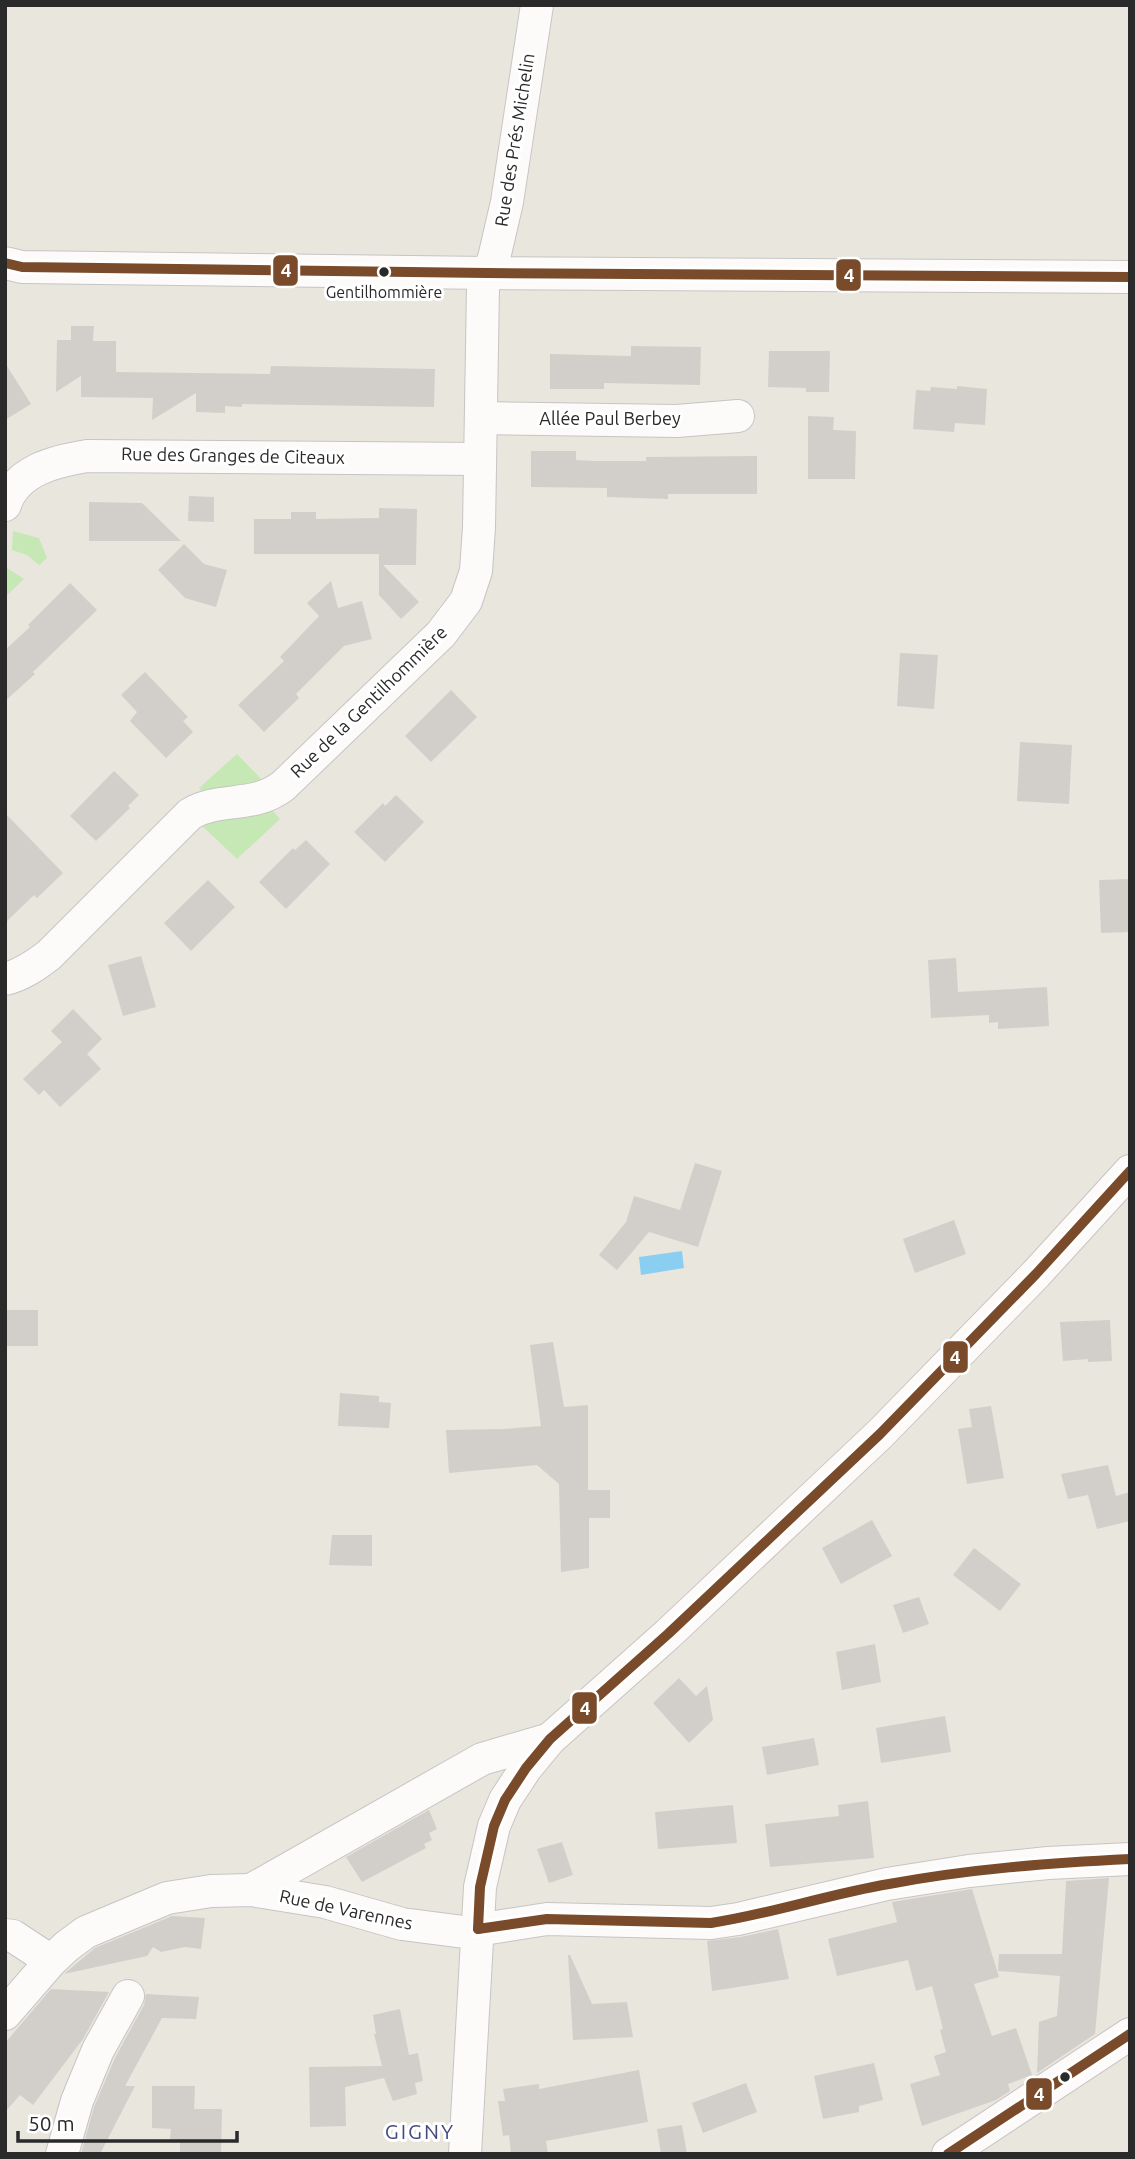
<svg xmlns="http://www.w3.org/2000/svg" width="1135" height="2159" font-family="Ubuntu,sans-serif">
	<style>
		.green { fill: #c5e8b4 }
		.water { fill: #8acff2 }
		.building { fill: #d2cfca }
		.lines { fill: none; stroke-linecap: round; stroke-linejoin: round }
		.minor-casing { stroke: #c6c5c4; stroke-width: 34 }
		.minor { stroke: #fcfbfa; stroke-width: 32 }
		.bus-1-casing { stroke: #fff; stroke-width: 16 }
		.bus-1 { stroke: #7a4b2a; stroke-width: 10 }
		.bus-dot { fill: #2a2a2a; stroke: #fff; stroke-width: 2.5 }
		.labels { text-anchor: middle; stroke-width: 6; stroke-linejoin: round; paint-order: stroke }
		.bus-label { font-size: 16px; fill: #2a2a2a; stroke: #fff }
		.street-label { font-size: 18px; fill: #2a2a2a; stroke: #fff }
		.quarter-label { font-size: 21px; letter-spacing: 2px; fill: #464b7f; stroke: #fff }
		.line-badge { stroke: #fff; stroke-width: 2.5 }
		.badge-label { font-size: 19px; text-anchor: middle; font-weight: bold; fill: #fff }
	</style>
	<rect width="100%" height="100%" fill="#e9e6de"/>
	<g class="green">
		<polygon points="13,531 39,538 47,558 39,565 27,555 12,550"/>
		<polygon points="7,568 24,579 5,597 5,571"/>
		<polygon points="237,754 265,783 204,794 199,788"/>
		<polygon points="272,810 280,819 237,859 200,824"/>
	</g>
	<polygon class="water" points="682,1251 684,1268 641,1275 639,1257"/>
	<g class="building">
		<polygon points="71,326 94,326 93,341 116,341 116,372 270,374 271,366 435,369 434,407 242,404 242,407 225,406 225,413 196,412 196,393 152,420 153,398 81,397 81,376 56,392 57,340 71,340"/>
		<polygon points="631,346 701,347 700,385 604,383 604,389 550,389 550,354 631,356"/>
		<polygon points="769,351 830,351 829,392 806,392 806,388 768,387"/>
		<polygon points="5,363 31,404 5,420"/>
		<polygon points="957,386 987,389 985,425 955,423 954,432 913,429 916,390 930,391 931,387 957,389"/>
		<polygon points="808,416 834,417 833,430 856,431 855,479 808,479"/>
		<polygon points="531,451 576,451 576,460 594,461 646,461 646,457 757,456 757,494 668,494 668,499 607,497 607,488 531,487"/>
		<polygon points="189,496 214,497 214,522 188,521"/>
		<polygon points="89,502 142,503 181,541 89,541"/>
		<polygon points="379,508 417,509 416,565 383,565 419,602 401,619 379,595 379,554 254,554 254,519 291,519 291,512 316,512 316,519 379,518"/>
		<polygon points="184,544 204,564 227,570 216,607 185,598 158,570"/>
		<polygon points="331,581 338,608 362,601 372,639 344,646 296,694 299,698 264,732 238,705 284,661 280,657 319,616 307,603"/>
		<polygon points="70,583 97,610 33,672 35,674 5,701 5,650 30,627 28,625"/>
		<polygon points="900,653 938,655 934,709 897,706"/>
		<polygon points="145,672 188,717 183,721 193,732 166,758 130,721 137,712 121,695"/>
		<polygon points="451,690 477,717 431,762 405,736"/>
		<polygon points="1020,742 1072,745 1069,804 1017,801"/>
		<polygon points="114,771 139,795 128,806 130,808 96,841 70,816"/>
		<polygon points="396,795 424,822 385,862 354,832 383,803 385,806"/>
		<polygon points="5,813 63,873 37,898 34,895 5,923"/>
		<polygon points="306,840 330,864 286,909 259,882 293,848 295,850"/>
		<polygon points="1130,879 1130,932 1101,933 1099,880"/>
		<polygon points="208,880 235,907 191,951 164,923"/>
		<polygon points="141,956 156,1007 123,1016 108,965"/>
		<polygon points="956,958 958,992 1047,987 1049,1026 998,1029 998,1022 989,1023 989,1015 931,1018 928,960"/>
		<polygon points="73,1009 102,1039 87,1054 101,1069 60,1107 44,1090 39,1095 23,1079 62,1042 51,1031"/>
		<polygon points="695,1163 722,1171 698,1247 649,1232 617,1270 599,1255 626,1222 634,1196 680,1210"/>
		<polygon points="954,1220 966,1254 915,1273 903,1239"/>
		<rect x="5" y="1310" width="33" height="36"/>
		<polygon points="1110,1320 1112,1361 1088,1362 1088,1359 1063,1361 1060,1322"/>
		<polygon points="553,1342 564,1407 588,1405 588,1490 610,1490 610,1518 589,1518 589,1568 561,1572 559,1484 537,1465 449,1473 446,1430 505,1429 541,1426 530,1345"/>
		<polygon points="340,1393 379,1396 379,1402 391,1403 389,1428 338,1426"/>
		<polygon points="991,1406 1004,1478 967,1484 958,1429 972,1427 969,1409"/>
		<polygon points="1108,1465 1116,1496 1130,1492 1130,1521 1097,1529 1088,1495 1068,1499 1061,1474"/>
		<polygon points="872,1520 892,1556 841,1584 822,1548"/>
		<polygon points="332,1535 372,1535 372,1566 329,1565"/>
		<polygon points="974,1548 1021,1584 1000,1611 953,1575"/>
		<polygon points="919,1597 929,1624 903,1633 893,1605"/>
		<polygon points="875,1644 881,1682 842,1690 836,1652"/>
		<polygon points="679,1678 696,1696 707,1686 713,1720 689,1743 653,1703"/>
		<polygon points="945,1716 951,1752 881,1763 876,1728"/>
		<polygon points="814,1738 819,1765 767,1775 762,1747"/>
		<polygon points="868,1801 874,1858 770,1867 765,1824 839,1816 838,1805"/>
		<polygon points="733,1805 737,1843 658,1849 655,1812"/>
		<polygon points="429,1810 437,1829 429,1833 432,1840 424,1844 426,1848 362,1882 346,1857"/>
		<polygon points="562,1842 573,1875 549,1883 537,1849"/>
		<polygon points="1109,1878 1095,2034 1037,2073 1039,2022 1057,2016 1060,1976 998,1971 999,1954 1062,1954 1066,1881"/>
		<polygon points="972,1889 999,1977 974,1984 992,2036 1016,2028 1032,2075 1008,2084 1010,2091 996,2100 922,2126 910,2084 940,2075 934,2056 946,2052 940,2030 943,2029 932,1986 916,1991 908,1960 837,1976 828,1939 897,1922 892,1902"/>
		<polygon points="172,1916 205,1918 201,1949 185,1947 161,1952 153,1947 147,1956 64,1974 95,1948"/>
		<polygon points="778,1929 789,1979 712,1991 707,1941 741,1937"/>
		<polygon points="568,1955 570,1955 592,2004 627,2002 633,2037 573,2040"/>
		<polygon points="51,1989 109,1992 83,2039 33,2105 20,2095 5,2112 5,2043"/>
		<polygon points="146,1994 199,1997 196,2019 162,2018 125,2086 135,2086 100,2154 81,2154 94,2107 115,2058 144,2005"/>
		<polygon points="400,2009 409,2055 418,2053 423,2081 415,2083 417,2094 393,2101 384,2078 345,2087 346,2126 310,2127 309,2067 382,2066 374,2034 376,2034 373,2015"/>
		<polygon points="874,2063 883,2100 859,2106 859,2112 823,2119 814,2076"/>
		<polygon points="639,2070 648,2122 546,2141 548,2154 511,2154 509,2135 503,2136 498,2101 505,2101 503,2089 539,2084 539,2089"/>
		<polygon points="746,2083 757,2112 703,2133 692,2103"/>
		<polygon points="152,2086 195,2086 194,2109 222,2109 221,2154 180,2154 180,2140 170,2140 171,2129 152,2128"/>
		<polygon points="682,2125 687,2154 661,2154 657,2129"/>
	</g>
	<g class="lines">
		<defs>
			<g id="minor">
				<polyline points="5,263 22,267 487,273 1130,277"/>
				<polyline points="481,418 677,421 738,416"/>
				<path d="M5,505C16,470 56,461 87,456L480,459"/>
				<path d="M5,979C22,975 36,965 49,955L190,814C220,796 253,809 283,786L441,634L466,601L476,571L479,527L483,287L494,258L507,202L537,5"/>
				<polyline points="251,1890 482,1759 550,1739"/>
				<polyline points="5,1935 13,1936 51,1961"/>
				<polyline points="5,2014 51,1961 67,1946 86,1932 167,1898 211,1891 251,1890 325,1902 402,1924 464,1932 547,1919 711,1923 738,1919 887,1884 969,1871 1048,1863 1130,1859"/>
				<polyline points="62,2154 77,2101 98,2050 128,1996"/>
				<polyline points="465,2154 480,1887 494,1826 505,1800 526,1768 550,1739 668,1634 880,1434 1036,1274 1130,1171"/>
				<polyline points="948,2154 1130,2034"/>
			</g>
		</defs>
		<use href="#minor" class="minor-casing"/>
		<use href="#minor" class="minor"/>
		<defs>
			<g id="bus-1">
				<polyline points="5,263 22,267 487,273 1130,277"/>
				<polyline points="478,1929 480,1887 494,1826 505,1800 526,1768 550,1739 668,1634 880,1434 1036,1274 1130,1171"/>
				<path d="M478,1929L547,1919L711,1923C771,1914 829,1894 889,1884C969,1869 1049,1863 1130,1859"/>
				<polyline points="948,2154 1130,2034"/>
			</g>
		</defs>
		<use href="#bus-1" class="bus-1-casing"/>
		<use href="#bus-1" class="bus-1"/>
	</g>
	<g class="bus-dot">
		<circle cx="384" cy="272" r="6"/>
		<circle cx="1065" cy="2077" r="6"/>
	</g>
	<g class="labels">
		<g class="bus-label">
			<text x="384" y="298">Gentilhommière</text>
		</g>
		<g class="street-label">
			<text transform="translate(515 140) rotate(-81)" y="6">Rue des Prés Michelin</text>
			<text x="610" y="425">Allée Paul Berbey</text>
			<text transform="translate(233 456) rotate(1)" y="6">Rue des Granges de Citeaux</text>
			<text transform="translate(369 702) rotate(-44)" y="6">Rue de la Gentilhommière</text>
			<text transform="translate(346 1910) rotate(12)" y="6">Rue de Varennes</text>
		</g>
		<g class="quarter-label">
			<text x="420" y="2139">GIGNY</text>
		</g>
	</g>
	<g class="line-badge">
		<rect x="272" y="254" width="27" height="33" rx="7" fill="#7a4b2a"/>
		<rect x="835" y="258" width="27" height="34" rx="7" fill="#7a4b2a"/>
		<rect x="942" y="1340" width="27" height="34" rx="7" fill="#7a4b2a"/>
		<rect x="571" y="1691" width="27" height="34" rx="7" fill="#7a4b2a"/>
		<rect x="1025" y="2077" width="28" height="34" rx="7" fill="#7a4b2a"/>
	</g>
	<g class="badge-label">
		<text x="286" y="277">4</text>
		<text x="849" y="282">4</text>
		<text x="955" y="1364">4</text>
		<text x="585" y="1715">4</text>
		<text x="1039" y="2101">4</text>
	</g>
	<rect width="1135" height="2159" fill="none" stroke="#2a2a2a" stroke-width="14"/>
	<path d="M18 2131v10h219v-10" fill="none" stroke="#2a2a2a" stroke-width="3.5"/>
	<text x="28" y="2131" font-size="21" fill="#2a2a2a" stroke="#ffffff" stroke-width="5" paint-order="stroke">50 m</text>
</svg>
